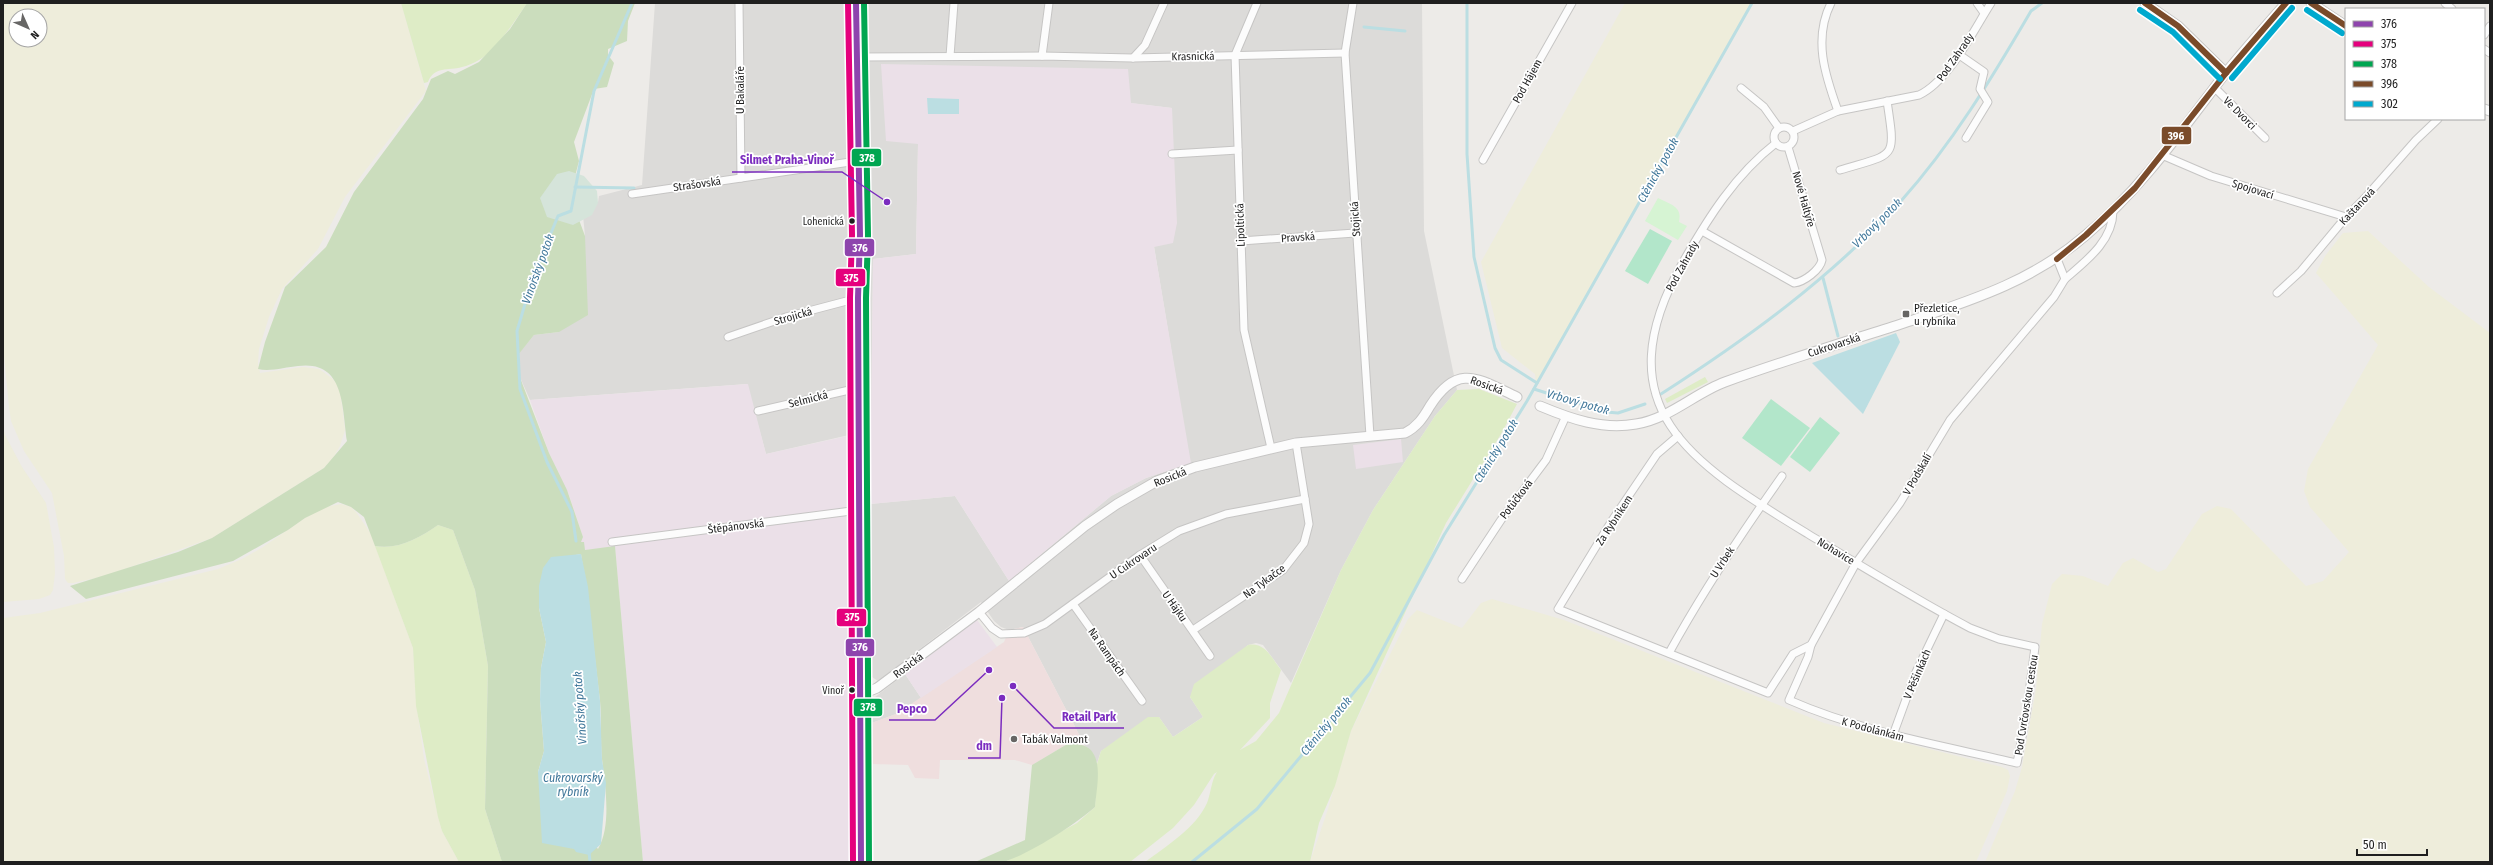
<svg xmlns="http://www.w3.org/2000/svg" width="2493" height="865" font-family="'Fira Sans Condensed',sans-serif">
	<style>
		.residential { fill: #dcdbd9 }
		.commercial { fill: #efdede }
		.industrial { fill: #ebe0e8 }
		.farmland { fill: #eeeddb; fill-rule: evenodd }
		.grass { fill: #deecc6 }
		.forest { fill: #cbddbd; fill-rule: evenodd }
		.wetland { fill: #d5e4da }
		.park { fill: #d6f4d3 }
		.pitch { fill: #b2e6ca }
		.water { fill: #bbdee2 }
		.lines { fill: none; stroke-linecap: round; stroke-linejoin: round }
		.stream { stroke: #bbdee2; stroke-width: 3 }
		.minor-casing { stroke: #c6c5c4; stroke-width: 9 }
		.tertiary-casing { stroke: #c6c5c4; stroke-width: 11 }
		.secondary-casing { stroke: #99987f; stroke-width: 13 }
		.minor { stroke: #fcfcfc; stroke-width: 7 }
		.tertiary { stroke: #fcfcfc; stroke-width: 9 }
		.secondary { stroke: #f4f3eb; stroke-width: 11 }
		.bus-1-casing { stroke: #fff; stroke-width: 9 }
		.bus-2-casing { stroke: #fff; stroke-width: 9 }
		.bus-3-casing { stroke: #fff; stroke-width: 9 }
		.bus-4-casing { stroke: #fff; stroke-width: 9 }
		.bus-5-casing { stroke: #fff; stroke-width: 9 }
		.bus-1 { stroke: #8e44ad; stroke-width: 6 }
		.bus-2 { stroke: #e5007d; stroke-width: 6 }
		.bus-3 { stroke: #00a651; stroke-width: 6 }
		.bus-4 { stroke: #7a4b2a; stroke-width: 6 }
		.bus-5 { stroke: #00a9ce; stroke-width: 6 }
		.bus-dot { fill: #1f1f1f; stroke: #fff; stroke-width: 1.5 }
		.poi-dot { fill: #676665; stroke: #fff; stroke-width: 1.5 }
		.labels { text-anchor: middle; stroke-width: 3.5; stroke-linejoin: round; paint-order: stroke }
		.bus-label { font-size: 10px; fill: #1f1f1f; stroke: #fff; text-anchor: end }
		.street-label { font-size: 11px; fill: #1f1f1f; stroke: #fff }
		.poi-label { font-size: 11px; fill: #1f1f1f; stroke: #fff; text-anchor: start }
		.water-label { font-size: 12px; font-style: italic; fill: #40779a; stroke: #fff }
		.leader { fill: none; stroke: #7b2cbf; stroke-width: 1.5 }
		.callout-dot { fill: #7b2cbf; stroke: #fff; stroke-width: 1.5 }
		.callout-label { font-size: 12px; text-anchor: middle; font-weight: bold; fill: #7b2cbf; stroke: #fff; stroke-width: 3.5; stroke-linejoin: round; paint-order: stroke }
		.line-badge { stroke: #fff; stroke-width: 1.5 }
		.badge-label { font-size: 11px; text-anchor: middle; font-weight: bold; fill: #fff }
	</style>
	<rect width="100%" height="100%" fill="#edebe8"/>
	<g class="residential">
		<polygon points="655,3 1422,3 1424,231 1457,390 1435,416 1373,510 1341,570 1291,683 1263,645 1256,643 1248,645 1190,697 1203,717 1173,737 1159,717 1101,751 1097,763 1093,753 1085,746 1023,627 1009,630 1001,627 994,621 981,602 878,681 872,677 870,504 955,496 1009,581 1111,496 1146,478 1190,463 1154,246 1172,108 1130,103 918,144 916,254 873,259 871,430 766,454 747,384 530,400 519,375 518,354 534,335 559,332 585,236 582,205 598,202 599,196 642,185"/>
		<polygon points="905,674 921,698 896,714 869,724 870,701"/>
	</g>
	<polygon class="commercial" points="1023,627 1085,746 1069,743 1032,765 1015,760 940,760 939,779 915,778 908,765 872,764 869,724 896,714 1004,642 1009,630"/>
	<g class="industrial">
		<polygon points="881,64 1128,69 1131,103 1172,108 1177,223 1173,243 1154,247 1191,463 1146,478 1111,496 1009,581 955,496 870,504 873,259 916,254 918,144 886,141"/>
		<polygon points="748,384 766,454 847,436 850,862 643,862 615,547 585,550 580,543 583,537 569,495 549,453 530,400"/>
		<polygon points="1401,439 1403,462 1356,469 1353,445"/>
		<polygon points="977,620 997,647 921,698 905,674"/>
	</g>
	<g class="farmland">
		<path d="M3,3H401L426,91L345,197L318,249L282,289L269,317L259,349L258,363L260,373L303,367L319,369L333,379L340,389L345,430L340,446L333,458L324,468L212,538L105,576L73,583H68L65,579L64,556L52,493L24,451L11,421L9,407L3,346ZM16,16H40V40H16Z"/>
		<polygon points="1625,3 1752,3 1536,384 1535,374 1502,348 1481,262"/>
		<polygon points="2368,231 2429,287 2490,333 2490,862 1985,862 2015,791 2022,767 2036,689 2042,624 2052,584 2062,574 2083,576 2108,586 2123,563 2133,558 2158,572 2166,569 2202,514 2217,506 2231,509 2306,586 2323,581 2349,552 2310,507 2304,491 2308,469 2378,345 2316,273 2325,256 2343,233"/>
		<polygon points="3,427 5,435 22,467 46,503 54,547 55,573 53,590 50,595 39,599 3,602"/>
		<polygon points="341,504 351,507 356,512 371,534 413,648 416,701 424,759 442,831 459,862 3,862 3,618 40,613 218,569 242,559 263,547 305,518 325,507"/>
		<polygon points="1492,599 1564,620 1824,723 2002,767 2008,770 2010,776 2007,791 1976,862 1310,862 1328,809 1351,731 1408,619 1417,610 1462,628 1481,603"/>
	</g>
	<g class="grass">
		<path d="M401,3H527C517,18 495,52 479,60C474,63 467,66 462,67C448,71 434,66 428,82L424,83Z"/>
		<polygon points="1705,377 1708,382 1667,403 1665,399"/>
		<path d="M1479,389L1517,404L1501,434L1446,523L1351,731L1335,786L1319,823L1310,862H1145C1165,847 1196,828 1207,803C1211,793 1211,781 1217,772L1214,774L1194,805L1173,828L1130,862H1005L1077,823L1095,807L1097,764L1101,751L1148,717H1159L1173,737L1203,717L1190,697L1194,684L1248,645C1265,642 1271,657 1281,670L1270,703V718L1240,750L1256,741L1279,713L1341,570L1373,510L1435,416L1457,390Z"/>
		<path d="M438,525L453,530L475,590L488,666L485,809L502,862H459L442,831L438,817L416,706L413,648L375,546C399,550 419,538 438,525Z"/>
	</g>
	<g class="forest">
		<path d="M527,3H635L628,21L627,41L608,49V55L614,63L607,87L594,89L574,142L579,161L573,184L572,201L585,236L588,315L559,332L534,335L518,355L519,375L549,453L567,490L583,537L581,542H584L585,550L615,546L643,862H502L485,809L488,666L475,590L453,530L438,525C419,538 399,550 375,546L364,517L351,507L338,502L305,518L288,530L233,561L86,599L70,586L178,552L212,538L324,468L347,441C342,407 345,360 298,366C286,367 270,372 258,369L265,342L285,287L326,247L354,192L423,99L431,79L448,71L455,74L479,62L510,29ZM581,554C589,603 594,652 600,701C602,720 600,740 602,759C605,784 612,826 598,849L538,772L544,751L540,700L541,668L546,642L539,608L570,556Z"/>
		<path d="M1069,743C1074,744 1080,744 1085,746C1105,755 1096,790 1095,807C1076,824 1028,855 1003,862C995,864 984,862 975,862L1025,840L1032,765Z"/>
	</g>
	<polygon class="wetland" points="569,171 584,176 597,191 598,203 592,215 573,225 547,217 540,198 557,174"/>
	<path class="park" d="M1658,198C1669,204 1683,206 1679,222L1687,226L1678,240L1645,221Z"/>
	<g class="pitch">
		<polygon points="1650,229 1672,241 1648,284 1625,271"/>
		<polygon points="1771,399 1810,428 1781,466 1742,438"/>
		<polygon points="1820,417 1840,433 1810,472 1790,457"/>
	</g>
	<g class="water">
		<polygon points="927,98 959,99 959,114 928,114"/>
		<polygon points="1896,333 1900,342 1863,414 1812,363"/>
		<polygon points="581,554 588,587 600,701 602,760 606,783 601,844 589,855 576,852 574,849 542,843 538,772 544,751 540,700 541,668 546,642 539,608 539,586 543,568 551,557"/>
	</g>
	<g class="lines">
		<g class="stream">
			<polyline points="1467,3 1467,154 1474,257 1495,348 1501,360 1537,383"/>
			<polyline points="1364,27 1405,31"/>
			<polyline points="575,187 634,188"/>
			<polyline points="1823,278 1838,336"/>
			<polyline points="1534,389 1606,412 1618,413 1645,404"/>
			<path d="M1661,394C1748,338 1831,278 1901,201C1952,144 1992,78 2031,11L2042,3"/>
			<polyline points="576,541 572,512 547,462 520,389 517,331 533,277 558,216 571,211 594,91 632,3"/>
			<polyline points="589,851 590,862"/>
			<polyline points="1192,862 1257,809 1370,673 1444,535 1527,401 1752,3"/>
		</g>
		<defs>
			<g id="minor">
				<polyline points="739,3 741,178"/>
				<polyline points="1257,3 1235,55 1244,330 1271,448"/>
				<polyline points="1353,3 1345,53 1370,436"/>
				<path d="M1831,3C1813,39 1825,75 1838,111"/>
				<polyline points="1977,3 1984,13"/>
				<polyline points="2445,3 2452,9"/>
				<polyline points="2484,35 2490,26"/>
				<polyline points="2484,49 2490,53"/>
				<polyline points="1958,54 1984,72 1980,89 1988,102 1966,138"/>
				<polyline points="950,56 954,3"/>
				<polyline points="1042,56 1049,3"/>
				<polyline points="857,57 1042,56 1133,58 1345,53"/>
				<polyline points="1133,58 1145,45 1164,3"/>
				<polyline points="1741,88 1764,107 1779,128"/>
				<polyline points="2215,88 2265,138"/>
				<circle cx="1784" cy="137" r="10"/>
				<path d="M1793,131L1838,111L1919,95C1949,81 1973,31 1991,3"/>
				<path d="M1776,143C1735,175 1708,218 1683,262C1600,409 1693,464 1808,534C1861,566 1915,599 1970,628L1999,639L2035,647L2026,716L2017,763C1940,745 1862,732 1789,700L1808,657L1811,645"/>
				<polyline points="1172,154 1238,150"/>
				<polyline points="2162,155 2211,176 2346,217"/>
				<polyline points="1483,160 1572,3"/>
				<path d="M1840,170C1896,153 1896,161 1887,101"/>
				<polyline points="632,194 857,161"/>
				<path d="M1702,231L1794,283C1804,282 1820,270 1822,260L1788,147"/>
				<polyline points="1241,241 1355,233"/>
				<path d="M2065,279C2086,261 2113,241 2113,211"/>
				<polyline points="2277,293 2301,271 2346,217 2364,199 2416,140 2438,119"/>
				<polyline points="728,337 786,317 858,298"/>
				<polyline points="758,411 858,388"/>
				<polyline points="1678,436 1657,454 1611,522 1558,609 1768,693 1793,654 1811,645 1856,563 1900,503 1950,420 2054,297 2065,279 2057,259"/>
				<polyline points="612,542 859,510"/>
				<polyline points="1140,555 1210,656"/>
				<polyline points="1462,579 1501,520 1546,460 1566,416"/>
				<polyline points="1073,604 1142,701"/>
				<polyline points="979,612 992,628 1001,634 1024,633 1045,624 1140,555 1179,531 1226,514 1305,499"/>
				<polyline points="1193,630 1283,570 1304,543 1309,524 1296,443"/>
				<path d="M1669,653C1703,591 1741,534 1782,476"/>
				<polyline points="1893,735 1916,672 1944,614"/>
			</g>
			<g id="tertiary">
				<polyline points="2145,3 2178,26 2226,73"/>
				<polyline points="2311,3 2346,26"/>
				<polyline points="2484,109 2490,111"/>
				<path d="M1540,406C1571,419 1602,430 1636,424C1669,419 1695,393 1725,382C1783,361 1842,343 1901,324C1969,301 2030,283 2086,235C2141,189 2181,131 2224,75C2244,50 2265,27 2286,3"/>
				<path d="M860,695L877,688L979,612L1085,526L1117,504L1157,481L1195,467L1296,443L1405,433C1417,427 1423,418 1430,406C1458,362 1478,379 1517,397"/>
			</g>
			<polyline id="secondary" points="856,3 860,235 858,298 861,862"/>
		</defs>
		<use href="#minor" class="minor-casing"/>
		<use href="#tertiary" class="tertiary-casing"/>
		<use href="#secondary" class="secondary-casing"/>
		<use href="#minor" class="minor"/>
		<use href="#tertiary" class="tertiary"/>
		<use href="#secondary" class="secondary"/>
		<defs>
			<polyline id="bus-1" points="856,3 860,235 858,298 861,862"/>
			<polyline id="bus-2" points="848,3 852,235 850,298 853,862"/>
			<polyline id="bus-3" points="864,3 868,235 866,298 869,862"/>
			<g id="bus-4">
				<polyline points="2145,3 2178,26 2226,73"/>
				<polyline points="2311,3 2346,26"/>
				<polyline points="2057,259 2086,235 2135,188 2226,73 2286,3"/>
			</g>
			<g id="bus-5">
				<polyline points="2140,10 2173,32 2220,79"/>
				<polyline points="2307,10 2342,33"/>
				<polyline points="2232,78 2292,8"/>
			</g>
		</defs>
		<use href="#bus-1" class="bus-1-casing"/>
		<use href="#bus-2" class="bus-2-casing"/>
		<use href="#bus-3" class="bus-3-casing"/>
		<use href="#bus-4" class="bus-4-casing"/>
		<use href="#bus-5" class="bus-5-casing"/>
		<use href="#bus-1" class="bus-1"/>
		<use href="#bus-2" class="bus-2"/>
		<use href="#bus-3" class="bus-3"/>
		<use href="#bus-4" class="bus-4"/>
		<use href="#bus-5" class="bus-5"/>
	</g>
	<g class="bus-dot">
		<circle cx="852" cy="221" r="3.5"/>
		<circle cx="852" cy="690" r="3.5"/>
	</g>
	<g class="poi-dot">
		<rect x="1902" y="310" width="8" height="8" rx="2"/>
		<circle cx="1014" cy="739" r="4"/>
	</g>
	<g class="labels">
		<g class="bus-label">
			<text x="844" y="225">Lohenická</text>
			<text x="844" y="694">Vinoř</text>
		</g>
		<g class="street-label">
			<text transform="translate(1193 56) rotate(-1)" y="4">Krasnická</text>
			<text transform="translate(1955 57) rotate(-55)" y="4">Pod Zahrady</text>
			<text transform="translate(1527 81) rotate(-61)" y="4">Pod Hájem</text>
			<text transform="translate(740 90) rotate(-90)" y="4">U Bakaláře</text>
			<text transform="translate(2240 113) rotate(45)" y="4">Ve Dvorci</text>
			<text transform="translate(697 184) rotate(-8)" y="4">Strašovská</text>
			<text transform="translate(2253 189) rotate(17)" y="4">Spojovací</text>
			<text transform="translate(1804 199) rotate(74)" y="4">Nové Haltýře</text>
			<text transform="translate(2357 206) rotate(-47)" y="4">Kaštanová</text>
			<text transform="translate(1355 219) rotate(-94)" y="4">Stojická</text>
			<text transform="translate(1240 225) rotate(-92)" y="4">Lipoltická</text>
			<text transform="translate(1298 237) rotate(-4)" y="4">Pravská</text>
			<text transform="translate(1682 266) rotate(-61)" y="4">Pod Zahrady</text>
			<text transform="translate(793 316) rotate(-16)" y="4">Strojická</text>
			<text transform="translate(1834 345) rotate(-18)" y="4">Cukrovarská</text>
			<text transform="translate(1487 385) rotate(20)" y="4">Rosická</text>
			<text transform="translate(808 399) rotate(-14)" y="4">Selmická</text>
			<text transform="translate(1917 474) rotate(-60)" y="4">V Podskalí</text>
			<text transform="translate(1170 477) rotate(-22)" y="4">Rosická</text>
			<text transform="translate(1516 499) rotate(-53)" y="4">Potůčková</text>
			<text transform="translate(1614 520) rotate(-57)" y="4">Za Rybníkem</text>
			<text transform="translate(736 526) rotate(-7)" y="4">Štěpánovská</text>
			<text transform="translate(1836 551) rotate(31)" y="4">Nohavice</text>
			<text transform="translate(1133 561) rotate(-34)" y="4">U Cukrovaru</text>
			<text transform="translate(1722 562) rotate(-57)" y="4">U Vrbek</text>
			<text transform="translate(1264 581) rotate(-36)" y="4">Na Tykačce</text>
			<text transform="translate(1175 606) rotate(55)" y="4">U Hájku</text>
			<text transform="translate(1107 652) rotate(55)" y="4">Na Rampách</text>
			<text transform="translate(908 665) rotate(-37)" y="4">Rosická</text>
			<text transform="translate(1917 674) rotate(-67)" y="4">V Pěšinkách</text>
			<text transform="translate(2026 705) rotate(-81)" y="4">Pod Cvrčovskou cestou</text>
			<text transform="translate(1873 729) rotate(15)" y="4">K Podolánkám</text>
		</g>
		<g class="poi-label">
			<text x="1914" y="312">Přezletice,<tspan x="1914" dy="13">u rybníka</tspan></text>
			<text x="1022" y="743">Tabák Valmont</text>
		</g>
		<g class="water-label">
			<text transform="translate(1658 170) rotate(-61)" y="4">Ctěnický potok</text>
			<text transform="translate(1877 223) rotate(-45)" y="4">Vrbový potok</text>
			<text transform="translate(538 269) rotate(-70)" y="4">Vinořský potok</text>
			<text transform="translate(1578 402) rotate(16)" y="4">Vrbový potok</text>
			<text transform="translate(1496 451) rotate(-58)" y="4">Ctěnický potok</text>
			<text transform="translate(580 708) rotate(-94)" y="4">Vinořský potok</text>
			<text transform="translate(1326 726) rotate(-50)" y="4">Ctěnický potok</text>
			<text x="573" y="782">Cukrovarský<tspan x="573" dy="14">rybník</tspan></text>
		</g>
	</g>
	<path class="leader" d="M887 202L842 172H732M989 670L935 720H889M1013 686L1054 728H1124M1002 698L1000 758H968"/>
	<g class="callout-dot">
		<circle cx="887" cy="202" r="4"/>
		<circle cx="989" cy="670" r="4"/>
		<circle cx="1013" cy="686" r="4"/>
		<circle cx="1002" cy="698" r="4"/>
	</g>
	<g class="callout-label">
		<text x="787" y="164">Silmet Praha-Vinoř</text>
		<text x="912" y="713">Pepco</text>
		<text x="1089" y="721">Retail Park</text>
		<text x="984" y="750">dm</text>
	</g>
	<g class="line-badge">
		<rect x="2161" y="126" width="31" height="19" rx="4" fill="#7a4b2a"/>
		<rect x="851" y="148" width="31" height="19" rx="4" fill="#00a651"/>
		<rect x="844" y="238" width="31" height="19" rx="4" fill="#8e44ad"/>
		<rect x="835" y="268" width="31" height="19" rx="4" fill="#e5007d"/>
		<rect x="836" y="608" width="31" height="19" rx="4" fill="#e5007d"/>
		<rect x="845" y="638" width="30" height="19" rx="4" fill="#8e44ad"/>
		<rect x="853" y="698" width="30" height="19" rx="4" fill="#00a651"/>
	</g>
	<g class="badge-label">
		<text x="2176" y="140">396</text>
		<text x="867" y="162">378</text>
		<text x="860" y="252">376</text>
		<text x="851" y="282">375</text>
		<text x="852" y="621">375</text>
		<text x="860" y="651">376</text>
		<text x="868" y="711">378</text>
	</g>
	<rect width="2493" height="865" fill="none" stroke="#1f1f1f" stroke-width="8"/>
	<rect x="2345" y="8" width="140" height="112" fill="#ffffff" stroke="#a5a5a5"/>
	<rect x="2353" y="21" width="20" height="6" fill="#8e44ad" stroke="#a5a5a5"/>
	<text x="2381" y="28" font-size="12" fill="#1f1f1f">376</text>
	<rect x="2353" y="41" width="20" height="6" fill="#e5007d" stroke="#a5a5a5"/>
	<text x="2381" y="48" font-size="12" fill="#1f1f1f">375</text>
	<rect x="2353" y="61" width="20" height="6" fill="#00a651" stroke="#a5a5a5"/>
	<text x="2381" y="68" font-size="12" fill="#1f1f1f">378</text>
	<rect x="2353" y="81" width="20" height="6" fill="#7a4b2a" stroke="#a5a5a5"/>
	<text x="2381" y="88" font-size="12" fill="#1f1f1f">396</text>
	<rect x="2353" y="101" width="20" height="6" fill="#00a9ce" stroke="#a5a5a5"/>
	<text x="2381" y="108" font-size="12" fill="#1f1f1f">302</text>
	<g transform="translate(28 28) rotate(135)"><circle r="19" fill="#ffffff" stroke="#a5a5a5"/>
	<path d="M0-3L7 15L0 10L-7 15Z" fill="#676665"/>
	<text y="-6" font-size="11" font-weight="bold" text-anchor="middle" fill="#1f1f1f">N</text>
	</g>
	<path d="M2357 849v6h70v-6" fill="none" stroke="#1f1f1f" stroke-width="2"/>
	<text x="2363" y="849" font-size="12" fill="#1f1f1f" stroke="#ffffff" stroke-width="3" paint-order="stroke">50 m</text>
</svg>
